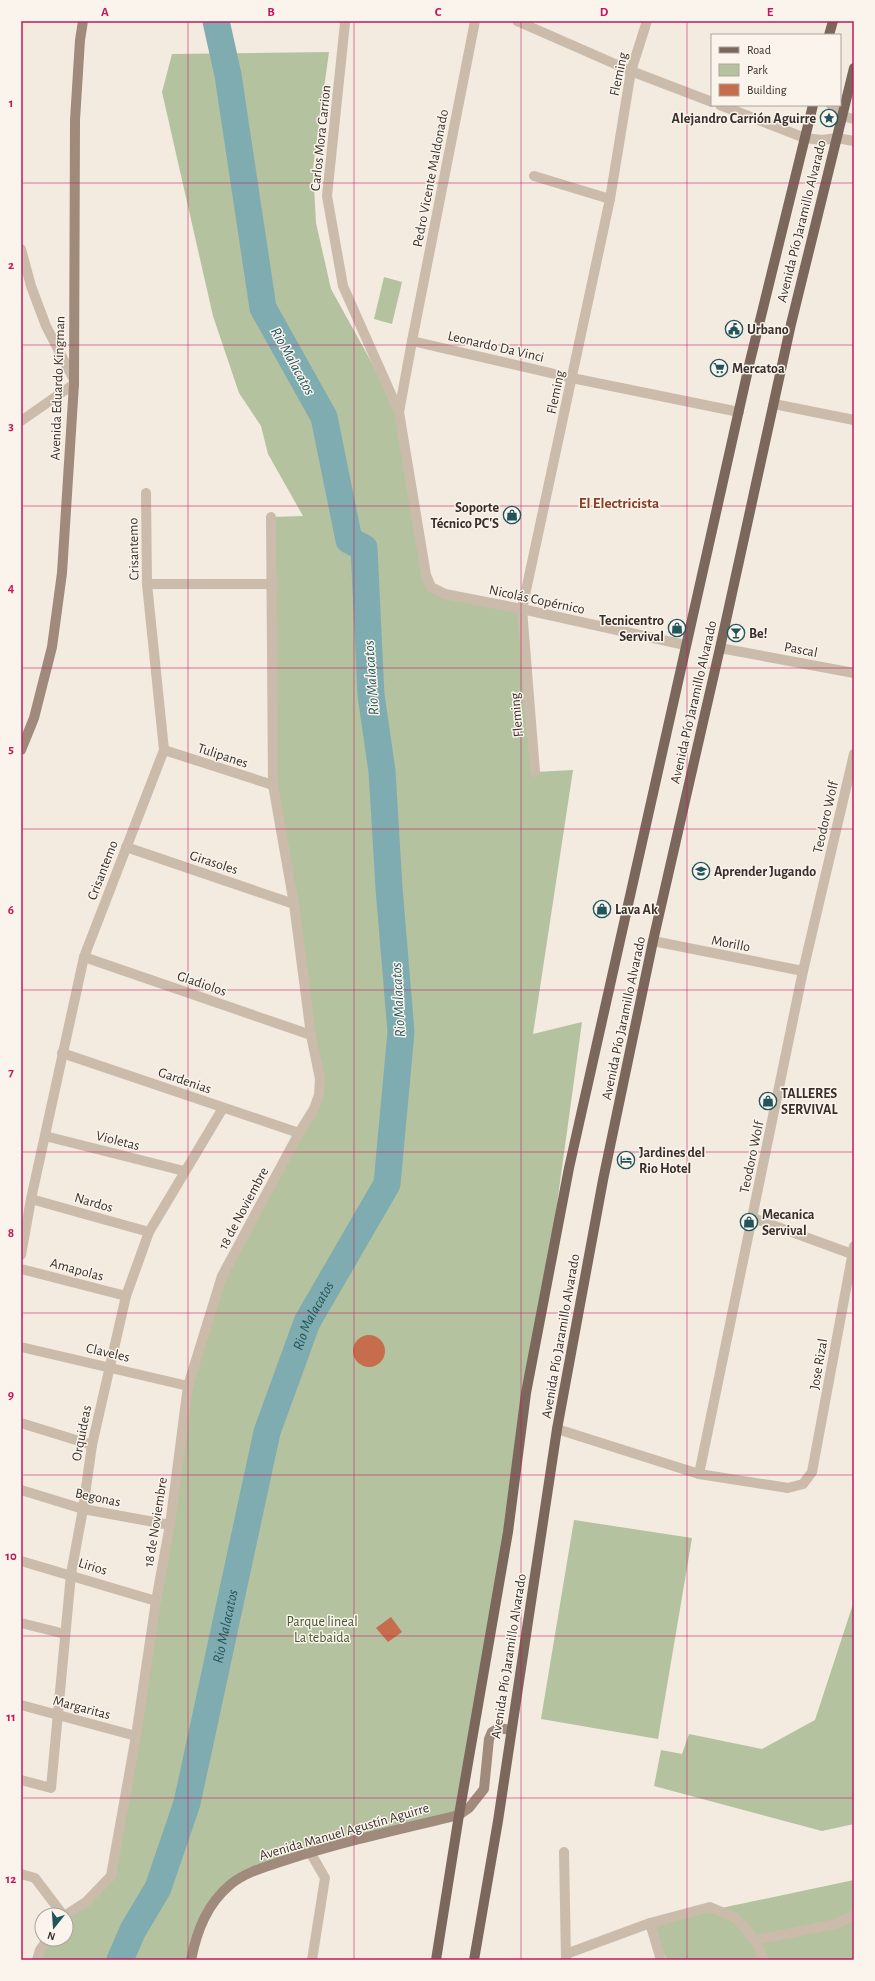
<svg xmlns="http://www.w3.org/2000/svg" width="875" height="1981" font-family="'Alegreya Sans',sans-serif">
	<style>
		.green { fill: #b5c29f }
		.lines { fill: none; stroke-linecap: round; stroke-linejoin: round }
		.river { stroke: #7facb0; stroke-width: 27 }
		.building { fill: #c56d4c }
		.minor { stroke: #cbbbab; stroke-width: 10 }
		.tertiary { stroke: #cbbbab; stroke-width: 10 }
		.secondary { stroke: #9f8a7c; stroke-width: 10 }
		.primary { stroke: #7b675c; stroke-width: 10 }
		.grid { fill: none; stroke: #c2185b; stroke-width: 1; stroke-opacity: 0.55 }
		.labels { text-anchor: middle; stroke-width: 3; stroke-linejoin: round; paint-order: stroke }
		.street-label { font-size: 14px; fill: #392f2a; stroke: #faf4ec }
		.poi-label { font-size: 14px; font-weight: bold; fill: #392f2a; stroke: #faf4ec; text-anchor: start }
		.park-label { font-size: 14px; fill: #47572e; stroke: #faf4ec }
		.water-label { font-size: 15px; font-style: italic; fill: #20555b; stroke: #faf4ec }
		.neighbourhood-label { font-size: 15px; font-weight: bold; fill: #883f24; stroke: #faf4ec }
		.neatline { fill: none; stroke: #c2185b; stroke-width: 1.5 }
		.grid-label { font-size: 13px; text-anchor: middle; font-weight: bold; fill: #c2185b }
	</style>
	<rect width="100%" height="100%" fill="#f3eae0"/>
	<g class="green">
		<polygon points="329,52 313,168 316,223 331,289 399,412 431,587 522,609 535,772 573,770 533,1034 582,1022 544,1299 459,1815 248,1873 216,1898 191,1960 37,1960 46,1939 66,1939 66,1915 111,1876 188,1386 222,1276 319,1095 273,785 271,517 303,516 268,454 261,426 239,393 213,316 162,92 172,54"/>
		<polygon points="384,277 402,282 392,324 374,319"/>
		<polygon points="574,1520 692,1538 658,1739 541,1719"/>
		<polygon points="854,1601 854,1824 822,1831 654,1786 661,1750 682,1754 689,1734 762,1749 815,1720"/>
		<polygon points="854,1880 854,1960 667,1960 650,1923"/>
	</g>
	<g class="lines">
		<path class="river" id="s1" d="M120,1960L133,1930L158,1888L187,1803L267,1432L307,1322L387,1184L401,1032L389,888L382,771L371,695L364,548L349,540L324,417L263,308L228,75L216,21"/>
	</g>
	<g class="building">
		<circle cx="369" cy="1351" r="16"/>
		<polygon points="391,1617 402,1632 388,1642 376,1628"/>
	</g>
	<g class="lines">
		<g class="minor">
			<polyline points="344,21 345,23 327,196 343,286 399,412 426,575 431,587 445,594 522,609 685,645"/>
			<polyline points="517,21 631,71 712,102"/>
			<polyline points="720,105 805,138"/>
			<polyline points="534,176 610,199"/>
			<polyline points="412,341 475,21"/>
			<polyline points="774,404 854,420"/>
			<polyline points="399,412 412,341 572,378 739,412"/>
			<polyline points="21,421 74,384"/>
			<polyline points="147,584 273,584"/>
			<polyline points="720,648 854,673"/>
			<polyline points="164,750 273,785"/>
			<polyline points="535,772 522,609 610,199 631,71 647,21"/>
			<polyline points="126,847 294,904"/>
			<polyline points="653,941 803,971"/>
			<polyline points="84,957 311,1035"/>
			<polyline points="62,1053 299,1133"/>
			<polyline points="45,1136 184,1171"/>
			<polyline points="31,1199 149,1232"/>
			<polyline points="753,1218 852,1254"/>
			<polyline points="21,1255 31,1199 84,957 164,750 147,584 146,493"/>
			<polyline points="21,1269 126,1296"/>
			<polyline points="21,1347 188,1386"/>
			<polyline points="21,1423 92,1445"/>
			<polyline points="557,1429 699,1474 788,1488 803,1484 812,1472 854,1246"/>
			<polyline points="699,1474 803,971 854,754"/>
			<polyline points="21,1490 83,1509 170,1525"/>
			<polyline points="21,1561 156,1601"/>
			<polyline points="21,1623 65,1634"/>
			<polyline points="21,1705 136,1736"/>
			<polyline points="21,1780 51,1788 71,1574 83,1509 92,1445 126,1296 149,1232 223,1108"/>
			<polyline points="310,1852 325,1878 312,1960"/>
			<polyline points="564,1852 566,1960"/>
			<polyline points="21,1874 35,1878 63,1915"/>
			<polyline points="66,1915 86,1902 111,1876 136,1736 156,1601 170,1525 188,1386 222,1276 299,1133 314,1109 319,1095 320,1079 311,1035 294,904 273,785 271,517"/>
			<polyline points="650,1923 710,1907 736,1918 755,1940 764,1960"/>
			<polyline points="755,1940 836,1924 854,1915"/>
			<polyline points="566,1954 650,1923 661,1960"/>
			<polyline points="37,1960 40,1950 48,1939"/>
		</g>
		<g class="tertiary">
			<polyline points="831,105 842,116 854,119"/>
			<polyline points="805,138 822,140 837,138 854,141"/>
			<polyline points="21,249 31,286 46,326 73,378"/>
		</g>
		<g class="secondary">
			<polyline points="21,750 34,718 52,647 62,573 74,384 75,120 80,40 83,21"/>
			<path d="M191,1960C197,1930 207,1904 231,1884C246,1872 265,1867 283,1861C341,1842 400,1829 459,1815L469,1808L484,1789L489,1739L492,1732L499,1728L511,1730"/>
		</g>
		<g class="primary">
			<polyline points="829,35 833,21"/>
			<polyline points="436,1960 459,1815 508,1532 526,1393 569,1168 750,361 813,105"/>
			<polyline points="474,1960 498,1821 557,1429 603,1180 653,941 720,648 791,324 854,68"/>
		</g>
	</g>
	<path class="grid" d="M188,21V1960M354,21V1960M521,21V1960M687,21V1960M21,183H854M21,345H854M21,506H854M21,668H854M21,829H854M21,990H854M21,1152H854M21,1313H854M21,1475H854M21,1636H854M21,1798H854"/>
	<defs>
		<symbol id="sight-ring" viewBox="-11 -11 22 22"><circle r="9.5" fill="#faf4ec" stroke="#20555b" stroke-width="1.5"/><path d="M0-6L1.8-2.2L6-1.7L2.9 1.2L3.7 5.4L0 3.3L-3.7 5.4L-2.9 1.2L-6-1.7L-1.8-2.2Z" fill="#20555b"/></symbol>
		<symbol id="civic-ring" viewBox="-11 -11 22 22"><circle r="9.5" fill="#faf4ec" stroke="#20555b" stroke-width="1.5"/><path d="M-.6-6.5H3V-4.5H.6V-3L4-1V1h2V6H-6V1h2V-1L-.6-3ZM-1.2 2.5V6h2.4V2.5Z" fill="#20555b"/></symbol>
		<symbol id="supermarket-ring" viewBox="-11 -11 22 22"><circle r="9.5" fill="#faf4ec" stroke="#20555b" stroke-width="1.5"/><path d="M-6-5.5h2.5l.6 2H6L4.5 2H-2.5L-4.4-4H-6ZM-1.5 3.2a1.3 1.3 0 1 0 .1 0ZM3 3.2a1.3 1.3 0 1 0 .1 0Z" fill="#20555b"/></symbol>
		<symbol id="shop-ring" viewBox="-11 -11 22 22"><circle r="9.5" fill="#faf4ec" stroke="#20555b" stroke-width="1.5"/><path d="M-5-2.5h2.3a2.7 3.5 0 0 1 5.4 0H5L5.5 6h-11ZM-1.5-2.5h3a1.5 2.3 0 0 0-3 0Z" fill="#20555b"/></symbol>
		<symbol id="bar-ring" viewBox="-11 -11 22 22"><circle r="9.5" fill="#faf4ec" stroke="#20555b" stroke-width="1.5"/><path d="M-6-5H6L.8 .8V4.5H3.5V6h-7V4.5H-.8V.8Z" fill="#20555b"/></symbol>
		<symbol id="school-ring" viewBox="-11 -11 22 22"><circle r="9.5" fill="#faf4ec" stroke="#20555b" stroke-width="1.5"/><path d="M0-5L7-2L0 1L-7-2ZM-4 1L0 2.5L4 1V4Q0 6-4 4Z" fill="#20555b"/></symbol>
		<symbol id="hotel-ring" viewBox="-11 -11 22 22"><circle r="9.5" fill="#faf4ec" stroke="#20555b" stroke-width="1.5"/><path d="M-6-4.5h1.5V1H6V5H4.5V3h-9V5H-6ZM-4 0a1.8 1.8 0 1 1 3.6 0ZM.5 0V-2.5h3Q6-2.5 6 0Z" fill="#20555b"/></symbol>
	</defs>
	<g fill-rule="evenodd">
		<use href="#sight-ring" x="819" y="108" width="20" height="20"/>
		<use href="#civic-ring" x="724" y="319" width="20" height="20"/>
		<use href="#supermarket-ring" x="709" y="358" width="20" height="20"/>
		<use href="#shop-ring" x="502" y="505" width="20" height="20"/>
		<use href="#shop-ring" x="667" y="618" width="20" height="20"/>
		<use href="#bar-ring" x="726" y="623" width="20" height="20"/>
		<use href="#school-ring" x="691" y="861" width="20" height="20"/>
		<use href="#shop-ring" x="592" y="899" width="20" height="20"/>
		<use href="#shop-ring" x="758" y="1091" width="20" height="20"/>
		<use href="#hotel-ring" x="616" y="1150" width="20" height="20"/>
		<use href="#shop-ring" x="739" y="1212" width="20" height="20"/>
	</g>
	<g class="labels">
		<g class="street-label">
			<text transform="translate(618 74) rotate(-78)" y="5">Fleming</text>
			<text transform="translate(320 138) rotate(-84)" y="5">Carlos Mora Carrion</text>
			<text transform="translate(430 178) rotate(-79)" y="5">Pedro Vicente Maldonado</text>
			<text transform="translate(801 221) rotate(-76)" y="5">Avenida Pío Jaramillo Alvarado</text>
			<text transform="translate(496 346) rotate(13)" y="5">Leonardo Da Vinci</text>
			<text transform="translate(57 388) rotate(-88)" y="5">Avenida Eduardo Kingman</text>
			<text transform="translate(555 392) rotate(-78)" y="5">Fleming</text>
			<text transform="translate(133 549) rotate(-91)" y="5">Crisantemo</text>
			<text transform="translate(537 599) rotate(12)" y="5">Nicolás Copérnico</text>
			<text transform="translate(801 649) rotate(11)" y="5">Pascal</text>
			<text transform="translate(693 702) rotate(-77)" y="5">Avenida Pío Jaramillo Alvarado</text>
			<text transform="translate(516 715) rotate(-95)" y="5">Fleming</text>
			<text transform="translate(223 755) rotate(18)" y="5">Tulipanes</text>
			<text transform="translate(825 817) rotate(-77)" y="5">Teodoro Wolf</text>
			<text transform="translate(214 862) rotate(18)" y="5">Girasoles</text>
			<text transform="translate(102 870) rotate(-69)" y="5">Crisantemo</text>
			<text transform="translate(731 943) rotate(11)" y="5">Morillo</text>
			<text transform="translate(202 983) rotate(19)" y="5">Gladiolos</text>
			<text transform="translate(623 1018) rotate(-78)" y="5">Avenida Pío Jaramillo Alvarado</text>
			<text transform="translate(185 1080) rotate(19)" y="5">Gardenias</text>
			<text transform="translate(118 1140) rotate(14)" y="5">Violetas</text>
			<text transform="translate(751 1157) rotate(-78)" y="5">Teodoro Wolf</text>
			<text transform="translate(94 1202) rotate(16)" y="5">Nardos</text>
			<text transform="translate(243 1208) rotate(-62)" y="5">18 de Noviembre</text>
			<text transform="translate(77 1269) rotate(15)" y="5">Amapolas</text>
			<text transform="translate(560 1336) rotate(-80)" y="5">Avenida Pío Jaramillo Alvarado</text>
			<text transform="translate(108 1352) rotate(13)" y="5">Claveles</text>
			<text transform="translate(818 1364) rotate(-80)" y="5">Jose Rizal</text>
			<text transform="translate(81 1433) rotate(-79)" y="5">Orquideas</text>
			<text transform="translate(98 1497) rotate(12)" y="5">Begonas</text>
			<text transform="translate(155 1522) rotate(-81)" y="5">18 de Noviembre</text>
			<text transform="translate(93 1566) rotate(17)" y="5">Lirios</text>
			<text transform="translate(508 1656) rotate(-81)" y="5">Avenida Pío Jaramillo Alvarado</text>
			<text transform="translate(82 1707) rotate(15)" y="5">Margaritas</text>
			<text transform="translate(344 1831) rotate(-16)" y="5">Avenida Manuel Agustín Aguirre</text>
		</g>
		<g class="poi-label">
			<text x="816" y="123" text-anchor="end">Alejandro Carrión Aguirre</text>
			<text x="747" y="334">Urbano</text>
			<text x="732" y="373">Mercatoa</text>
			<text x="499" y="512" text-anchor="end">Soporte<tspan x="499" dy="16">Técnico PC'S</tspan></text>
			<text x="664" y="625" text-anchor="end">Tecnicentro<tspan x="664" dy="16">Servival</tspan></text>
			<text x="749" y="638">Be!</text>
			<text x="714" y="876">Aprender Jugando</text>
			<text x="615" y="914">Lava Ak</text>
			<text x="781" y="1098">TALLERES<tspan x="781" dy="16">SERVIVAL</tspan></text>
			<text x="639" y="1157">Jardines del<tspan x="639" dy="16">Rio Hotel</tspan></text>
			<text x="762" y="1219">Mecanica<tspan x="762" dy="16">Servival</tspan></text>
		</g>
		<g class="park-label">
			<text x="322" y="1626">Parque lineal<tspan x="322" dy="16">La tebaida</tspan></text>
		</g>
		<g class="water-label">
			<text transform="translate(293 361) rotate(61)" y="5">Rio Malacatos</text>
			<text transform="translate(371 678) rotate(-94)" y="5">Rio Malacatos</text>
			<text transform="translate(398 1000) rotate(-93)" y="5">Rio Malacatos</text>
			<text dy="5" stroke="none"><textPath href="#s1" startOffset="676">Rio Malacatos</textPath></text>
			<text dy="5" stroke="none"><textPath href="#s1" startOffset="352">Rio Malacatos</textPath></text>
		</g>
		<g class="neighbourhood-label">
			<text x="619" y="508">El Electricista</text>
		</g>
	</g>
	<rect width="875" height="1981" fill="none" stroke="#faf4ec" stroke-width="44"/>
	<rect x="711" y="34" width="130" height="72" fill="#faf4ec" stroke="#ada59e"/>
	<rect x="719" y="47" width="20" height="6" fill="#7b675c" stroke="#ada59e"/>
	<text x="747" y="54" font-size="12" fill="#392f2a">Road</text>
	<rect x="719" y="64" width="20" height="12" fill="#b5c29f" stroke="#ada59e"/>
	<text x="747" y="74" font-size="12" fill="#392f2a">Park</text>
	<rect x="719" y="84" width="20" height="12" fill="#c56d4c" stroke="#ada59e"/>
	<text x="747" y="94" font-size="12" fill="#392f2a">Building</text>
	<g transform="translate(54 1927) rotate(197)"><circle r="19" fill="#faf4ec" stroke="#ada59e"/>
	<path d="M0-3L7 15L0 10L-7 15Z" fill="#20555b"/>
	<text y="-6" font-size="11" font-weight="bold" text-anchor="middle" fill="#392f2a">N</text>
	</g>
	<rect x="22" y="22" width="831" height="1937" class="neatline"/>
	<g class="grid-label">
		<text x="105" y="16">A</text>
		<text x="271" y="16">B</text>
		<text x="438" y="16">C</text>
		<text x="604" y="16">D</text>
		<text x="770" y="16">E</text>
		<text x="11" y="107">1</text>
		<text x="11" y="269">2</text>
		<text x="11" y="430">3</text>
		<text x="11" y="592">4</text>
		<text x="11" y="753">5</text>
		<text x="11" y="914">6</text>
		<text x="11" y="1076">7</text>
		<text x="11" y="1237">8</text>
		<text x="11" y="1399">9</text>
		<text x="11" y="1560">10</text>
		<text x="11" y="1721">11</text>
		<text x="11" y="1883">12</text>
	</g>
</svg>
